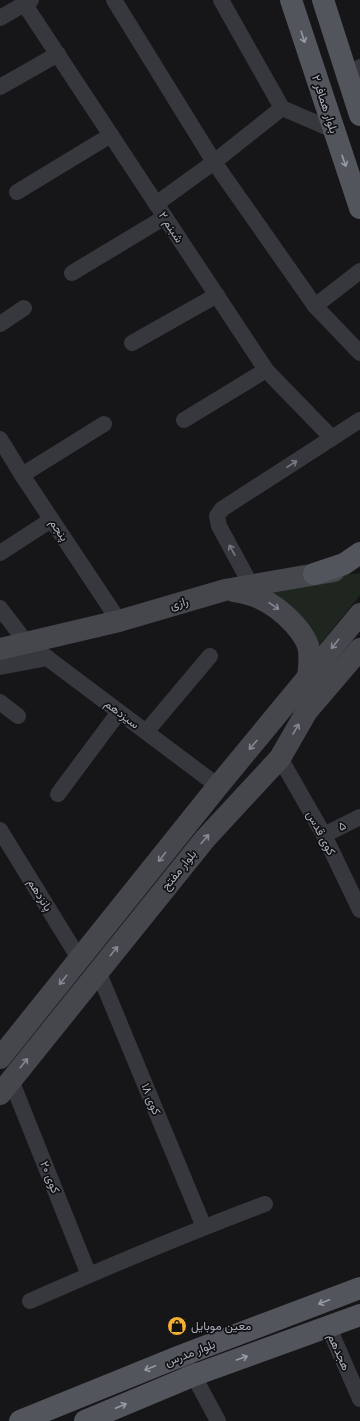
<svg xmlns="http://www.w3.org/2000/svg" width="360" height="1421" font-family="'Varela Round',Vazirmatn,sans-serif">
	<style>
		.green { fill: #1e261f }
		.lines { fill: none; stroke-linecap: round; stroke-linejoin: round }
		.street { stroke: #37383d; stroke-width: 16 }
		.secondary { stroke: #45474d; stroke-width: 22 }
		.primary { stroke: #53555c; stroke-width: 22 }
		.oneway { stroke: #979ba6 }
		.oneway2 { stroke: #757881 }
		.oneway3 { stroke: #858993 }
		.labels { text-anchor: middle; stroke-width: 3.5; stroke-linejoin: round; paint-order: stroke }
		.street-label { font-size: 12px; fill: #a8adb8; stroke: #111113 }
		.poi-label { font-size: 12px; fill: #a8adb8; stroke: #111113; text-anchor: start }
	</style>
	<rect width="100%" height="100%" fill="#161618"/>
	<polygon class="green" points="360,573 360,595 317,648 257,587"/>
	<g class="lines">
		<g class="street">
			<polyline points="114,0 214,162 315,306 360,353"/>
			<polyline points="221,0 282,108 333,130"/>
			<polyline points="25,5 266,370 332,438"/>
			<polyline points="0,18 31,0"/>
			<polyline points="349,83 360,67"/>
			<polyline points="0,87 58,54"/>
			<polyline points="17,192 111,135"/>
			<polyline points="156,204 214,162 282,108"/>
			<polyline points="72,273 165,217"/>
			<polyline points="315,306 360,271"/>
			<polyline points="0,324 24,308"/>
			<polyline points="132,343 217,295"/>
			<polyline points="184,420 266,370"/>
			<polyline points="0,439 22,475 119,621"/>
			<polyline points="22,475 104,424"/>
			<polyline points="0,553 51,520"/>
			<polyline points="251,585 219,526 217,516 222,509 360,420"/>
			<polyline points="0,608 26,642 218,786"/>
			<polyline points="0,667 48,658"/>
			<polyline points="0,702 18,716"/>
			<polyline points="146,732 210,656"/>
			<polyline points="280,758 324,835 360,910"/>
			<polyline points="58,794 119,712"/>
			<polyline points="0,830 80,960"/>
			<polyline points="324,835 360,817"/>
			<polyline points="98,971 204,1227"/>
			<polyline points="11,1080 89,1275"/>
			<path d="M30,1301C107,1267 185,1234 265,1204"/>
			<polyline points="329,1328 360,1399"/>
			<polyline points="189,1367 218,1421"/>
		</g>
		<g class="secondary">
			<path d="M234,591C259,594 278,606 295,625C300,631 306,638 308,646C311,656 309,667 308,677"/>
			<polyline points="0,649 119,621 225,590 334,571"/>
			<polyline points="0,1058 218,786 360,614"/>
			<polyline points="0,1094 205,839 280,758 307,711 360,649"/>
		</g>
		<g class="primary">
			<polyline points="291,0 360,208"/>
			<polyline points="323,0 360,115"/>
			<polyline points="314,574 344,564 360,553"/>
			<polyline points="20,1421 183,1355 360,1288"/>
			<polyline points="85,1421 192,1376 360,1315"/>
		</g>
	</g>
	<defs><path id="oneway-shaft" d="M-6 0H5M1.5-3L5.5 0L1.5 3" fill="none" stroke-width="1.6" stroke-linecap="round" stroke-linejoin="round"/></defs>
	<g class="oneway">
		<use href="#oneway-shaft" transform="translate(303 37) rotate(72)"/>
		<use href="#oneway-shaft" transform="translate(344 161) rotate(71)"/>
		<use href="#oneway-shaft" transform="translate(324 1302) rotate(159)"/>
		<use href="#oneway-shaft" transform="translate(242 1358) rotate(-19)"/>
		<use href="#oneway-shaft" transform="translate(150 1368) rotate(158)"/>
		<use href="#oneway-shaft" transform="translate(121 1406) rotate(-23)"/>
	</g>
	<g class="oneway2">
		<use href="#oneway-shaft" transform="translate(292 464) rotate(-33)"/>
		<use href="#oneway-shaft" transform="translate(232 550) rotate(-119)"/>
	</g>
	<g class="oneway3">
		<use href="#oneway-shaft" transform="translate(274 606) rotate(34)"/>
		<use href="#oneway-shaft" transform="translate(335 644) rotate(129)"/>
		<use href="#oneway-shaft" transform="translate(296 729) rotate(-60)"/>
		<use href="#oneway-shaft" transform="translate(253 745) rotate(130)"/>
		<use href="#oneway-shaft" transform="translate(205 839) rotate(-49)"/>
		<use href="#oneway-shaft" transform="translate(162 857) rotate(129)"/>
		<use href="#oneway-shaft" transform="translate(114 951) rotate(-51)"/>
		<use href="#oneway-shaft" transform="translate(63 980) rotate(129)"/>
		<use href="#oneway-shaft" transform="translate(24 1063) rotate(-51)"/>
	</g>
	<defs>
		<symbol id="shop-disc" viewBox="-11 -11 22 22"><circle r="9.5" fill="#f2b134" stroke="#111113"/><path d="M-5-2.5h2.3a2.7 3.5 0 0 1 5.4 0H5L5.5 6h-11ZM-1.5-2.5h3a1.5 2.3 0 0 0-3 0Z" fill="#111"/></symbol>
	</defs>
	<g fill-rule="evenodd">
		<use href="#shop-disc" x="166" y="1315" width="22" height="22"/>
	</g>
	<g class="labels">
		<g class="street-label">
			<text transform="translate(325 104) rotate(72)" y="4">بلوار همافر ۲</text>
			<text transform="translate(171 227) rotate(57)" y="4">شبنم ۲</text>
			<text transform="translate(59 530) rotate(56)" y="4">پنجم</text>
			<text transform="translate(179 603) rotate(-16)" y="4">رازی</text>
			<text transform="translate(122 714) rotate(37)" y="4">سیزدهم</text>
			<text transform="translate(342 826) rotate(-27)" y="4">۵</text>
			<text transform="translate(321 833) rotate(62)" y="4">کوی قدس</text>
			<text transform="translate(179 870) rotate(-51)" y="4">بلوار مفتح</text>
			<text transform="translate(40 895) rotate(58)" y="4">پانزدهم</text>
			<text transform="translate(151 1099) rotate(68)" y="4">کوی ۱۸</text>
			<text transform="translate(50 1177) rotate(68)" y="4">کوی ۲۰</text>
			<text transform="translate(339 1352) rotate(66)" y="4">هجدهم</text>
			<text transform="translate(190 1353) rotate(-21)" y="4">بلوار مدرس</text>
		</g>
		<g class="poi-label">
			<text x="191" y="1330">معین موبایل</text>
		</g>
	</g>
</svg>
